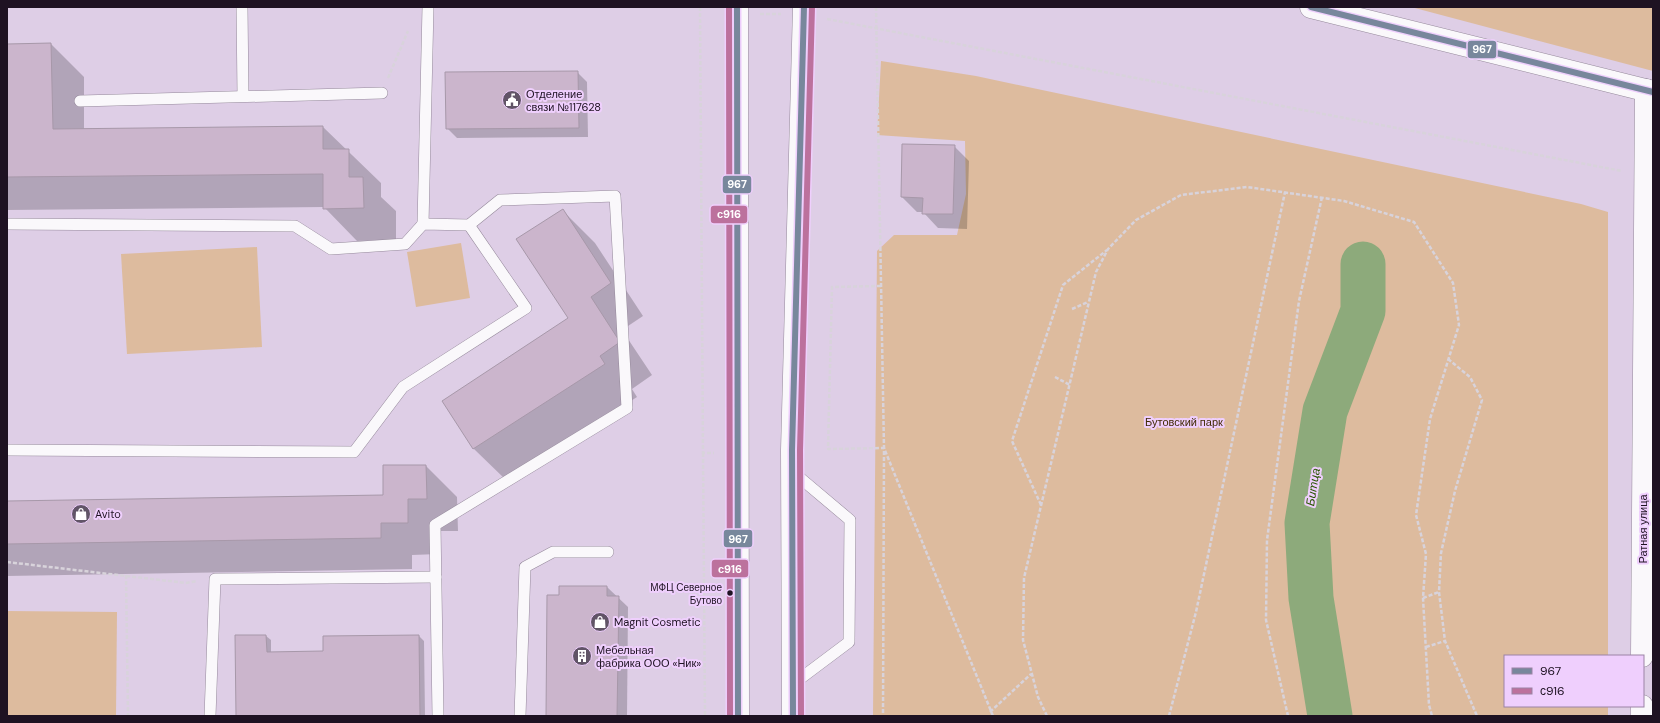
<svg xmlns="http://www.w3.org/2000/svg" width="1660" height="723" font-family="'DM Sans',sans-serif">
	<style>
		.green { fill: #ddbb9e }
		.shadow { fill: #0003 }
		.lines { fill: none; stroke-linecap: round; stroke-linejoin: round }
		.river { stroke: #8daa7b; stroke-width: 45 }
		.building { fill: #cbb5cc; stroke: #a798a9 }
		.service-casing { stroke: #95899b; stroke-width: 12 }
		.minor-casing { stroke: #95899b; stroke-width: 23 }
		.tertiary-casing { stroke: #95899b; stroke-width: 23 }
		.path { stroke: #d8d3db; stroke-width: 2.5; stroke-dasharray: 4 2; stroke-linecap: butt }
		.service { stroke: #faf8fb; stroke-width: 11 }
		.minor { stroke: #faf8fb; stroke-width: 22 }
		.tertiary { stroke: #faf8fb; stroke-width: 22 }
		.bus-1-casing { stroke: #efcffd; stroke-width: 9 }
		.bus-2-casing { stroke: #efcffd; stroke-width: 9 }
		.bus-1 { stroke: #78879c; stroke-width: 6 }
		.bus-2 { stroke: #bc719d; stroke-width: 6 }
		.bus-dot { fill: #1e1222; stroke: #efcffd; stroke-width: 1.5 }
		.labels { text-anchor: middle; stroke-width: 4; stroke-linejoin: round; paint-order: stroke }
		.bus-label { font-size: 10px; fill: #1e1222; stroke: #efcffd; text-anchor: end }
		.poi-label { font-size: 11px; fill: #1e1222; stroke: #efcffd; text-anchor: start }
		.park-label { font-size: 11px; fill: #402a04; stroke: #efcffd }
		.street-label { font-size: 11px; fill: #1e1222; stroke: #efcffd }
		.water-label { font-size: 12px; font-style: italic; fill: #285600; stroke: #efcffd }
		.line-badge { stroke: #efcffd; stroke-width: 1.5 }
		.badge-label { font-size: 11px; text-anchor: middle; font-weight: bold; fill: #fff }
	</style>
	<rect width="100%" height="100%" fill="#decee6"/>
	<g class="green">
		<polygon points="1411,7 1653,7 1653,71"/>
		<polygon points="881,61 976,76 1581,204 1608,212 1608,656 1505,656 1505,706 1608,706 1608,716 873,716 877,251 894,235 957,235 966,194 965,141 877,135"/>
		<polygon points="461,243 470,298 416,307 407,252"/>
		<polygon points="257,247 262,347 127,354 121,254"/>
		<polygon points="7,611 117,612 116,716 7,716"/>
	</g>
	<g class="shadow">
		<polygon points="51,44 84,77 84,129 323,127 381,183 381,197 396,211 396,240 357,241 324,207 7,210 7,45"/>
		<polygon points="577,72 587,82 588,137 457,138 447,128"/>
		<polygon points="954,146 969,161 967,229 938,228 923,212 917,212 902,197"/>
		<polygon points="562,210 595,243 643,316 622,330 652,375 632,389 637,397 507,481 474,449 443,401 569,319"/>
		<polygon points="426,466 457,497 458,531 439,531 439,554 412,555 412,569 7,576 7,502 384,496"/>
		<polygon points="560,587 607,587 628,607 627,716 547,716"/>
		<polygon points="236,636 266,636 271,640 271,653 324,652 324,637 419,636 424,641 425,716 237,716"/>
	</g>
	<g class="lines">
		<polyline class="river" points="1330,716 1311,598 1307,523 1325,411 1363,311 1363,264"/>
	</g>
	<g class="building">
		<polygon points="51,43 53,129 323,126 323,149 349,149 349,177 363,177 364,208 323,209 323,174 7,177 7,44"/>
		<polygon points="578,71 579,128 446,129 445,72"/>
		<polygon points="902,144 955,145 953,214 922,214 923,198 901,197"/>
		<polygon points="563,209 611,283 591,297 620,342 600,356 605,364 473,449 442,401 568,318 516,239"/>
		<polygon points="383,465 426,465 427,499 408,499 408,523 381,523 381,538 7,544 7,501 383,495"/>
		<polygon points="559,586 607,586 607,596 619,596 617,716 546,716 547,595 559,595"/>
		<polygon points="235,635 266,635 267,652 323,651 323,636 419,635 420,716 236,716"/>
	</g>
	<g class="lines">
		<defs>
			<g id="service">
				<polyline points="242,7 243,96"/>
				<polyline points="80,101 382,93"/>
				<polyline points="7,224 295,226 331,249 405,244 423,224 469,225 500,200 615,196 627,408 435,525 438,716"/>
				<polyline points="423,224 428,7"/>
				<polyline points="7,450 354,452 403,387 526,308 469,225"/>
				<polyline points="793,472 850,520 849,642 793,684"/>
				<polyline points="210,716 215,579 436,577"/>
				<polyline points="520,716 525,567 553,552 608,552"/>
			</g>
			<g id="minor">
				<polyline points="1642,656 1646,90"/>
				<polyline points="1642,716 1642,706"/>
			</g>
			<g id="tertiary">
				<polyline points="737,7 738,716"/>
				<polyline points="1311,7 1653,92"/>
				<polyline points="793,716 792,450 804,7"/>
			</g>
		</defs>
		<use href="#service" class="service-casing"/>
		<use href="#minor" class="minor-casing"/>
		<use href="#tertiary" class="tertiary-casing"/>
		<g class="path">
			<polyline points="700,7 703,453 714,453"/>
			<polyline points="876,7 884,448 883,716"/>
			<polyline points="760,14 781,14"/>
			<polyline points="827,19 1622,171"/>
			<polyline points="388,78 408,31"/>
			<polyline points="881,286 832,287 828,449 884,448 993,716"/>
			<polyline points="1072,309 1088,302"/>
			<polyline points="1448,359 1470,377 1482,400 1455,491 1441,553 1439,592 1445,641 1477,716"/>
			<polyline points="1055,377 1070,385"/>
			<polyline points="703,453 705,716"/>
			<polyline points="1041,505 1012,441 1063,285 1107,250"/>
			<polyline points="7,562 186,583 197,581"/>
			<polyline points="126,575 128,716"/>
			<polyline points="1423,598 1439,592"/>
			<polyline points="1426,647 1445,641"/>
			<polyline points="990,712 1031,674"/>
			<polyline points="1047,716 1038,697 1023,640 1024,578 1096,272 1108,249 1136,220 1181,195 1247,187 1344,201 1414,222 1453,283 1459,325 1430,419 1416,515 1426,554 1423,598 1429,705 1432,716"/>
			<polyline points="1169,716 1196,612 1285,192"/>
			<polyline points="1288,716 1266,620 1267,540 1299,301 1322,197"/>
		</g>
		<use href="#service" class="service"/>
		<use href="#minor" class="minor"/>
		<use href="#tertiary" class="tertiary"/>
		<defs>
			<g id="bus-1">
				<polyline points="737,7 738,716"/>
				<polyline points="1311,7 1653,92"/>
				<polyline points="793,716 792,450 804,7"/>
			</g>
			<g id="bus-2">
				<polyline points="729,7 730,716"/>
				<polyline points="801,716 800,450 812,7"/>
			</g>
		</defs>
		<use href="#bus-1" class="bus-1-casing"/>
		<use href="#bus-2" class="bus-2-casing"/>
		<use href="#bus-1" class="bus-1"/>
		<use href="#bus-2" class="bus-2"/>
	</g>
	<defs>
		<symbol id="civic-disc" viewBox="-11 -11 22 22"><circle r="9.5" fill="#615467" stroke="#efcffd"/><path d="M-.6-6.5H3V-4.5H.6V-3L4-1V1h2V6H-6V1h2V-1L-.6-3ZM-1.2 2.5V6h2.4V2.5Z" fill="#fff"/></symbol>
		<symbol id="shop-disc" viewBox="-11 -11 22 22"><circle r="9.5" fill="#615467" stroke="#efcffd"/><path d="M-5-2.5h2.3a2.7 3.5 0 0 1 5.4 0H5L5.5 6h-11ZM-1.5-2.5h3a1.5 2.3 0 0 0-3 0Z" fill="#fff"/></symbol>
		<symbol id="building-disc" viewBox="-11 -11 22 22"><circle r="9.5" fill="#615467" stroke="#efcffd"/><path d="M-4-6H4V6H1V3H-1V6H-4ZM-2.5-4.3h1.7v1.8h-1.7ZM.8-4.3h1.7v1.8H.8ZM-2.5-1h1.7V.8h-1.7ZM.8-1h1.7V.8H.8Z" fill="#fff"/></symbol>
	</defs>
	<g fill-rule="evenodd">
		<use href="#civic-disc" x="501" y="89" width="22" height="22"/>
		<use href="#shop-disc" x="70" y="503" width="22" height="22"/>
		<use href="#shop-disc" x="589" y="611" width="22" height="22"/>
		<use href="#building-disc" x="571" y="645" width="22" height="22"/>
	</g>
	<circle class="bus-dot" cx="730" cy="593" r="3.5"/>
	<g class="labels">
		<g class="bus-label">
			<text x="722" y="591">МФЦ Северное<tspan x="722" dy="13">Бутово</tspan></text>
		</g>
		<g class="poi-label">
			<text x="526" y="98">Отделение<tspan x="526" dy="13">связи №117628</tspan></text>
			<text x="95" y="518">Avito</text>
			<text x="614" y="626">Magnit Cosmetic</text>
			<text x="596" y="654">Мебельная<tspan x="596" dy="13">фабрика ООО «Ник»</tspan></text>
		</g>
		<g class="park-label">
			<text x="1184" y="426">Бутовский парк</text>
		</g>
		<g class="street-label">
			<text transform="translate(1643 529) rotate(-90)" y="4">Ратная улица</text>
		</g>
		<g class="water-label">
			<text transform="translate(1313 487) rotate(-81)" y="4">Битца</text>
		</g>
	</g>
	<g class="line-badge">
		<rect x="1467" y="40" width="30" height="19" rx="4" fill="#78879c"/>
		<rect x="722" y="175" width="30" height="19" rx="4" fill="#78879c"/>
		<rect x="710" y="205" width="38" height="19" rx="4" fill="#bc719d"/>
		<rect x="723" y="529" width="30" height="19" rx="4" fill="#78879c"/>
		<rect x="711" y="559" width="38" height="19" rx="4" fill="#bc719d"/>
	</g>
	<g class="badge-label">
		<text x="1482" y="53">967</text>
		<text x="737" y="188">967</text>
		<text x="729" y="218">с916</text>
		<text x="738" y="543">967</text>
		<text x="730" y="573">с916</text>
	</g>
	<rect width="1660" height="723" fill="none" stroke="#1e1222" stroke-width="16"/>
	<rect x="1504" y="655" width="140" height="52" fill="#efcffd" stroke="#9b83a5"/>
	<rect x="1512" y="668" width="20" height="6" fill="#78879c" stroke="#9b83a5"/>
	<text x="1540" y="675" font-size="12" fill="#1e1222">967</text>
	<rect x="1512" y="688" width="20" height="6" fill="#bc719d" stroke="#9b83a5"/>
	<text x="1540" y="695" font-size="12" fill="#1e1222">с916</text>
</svg>
